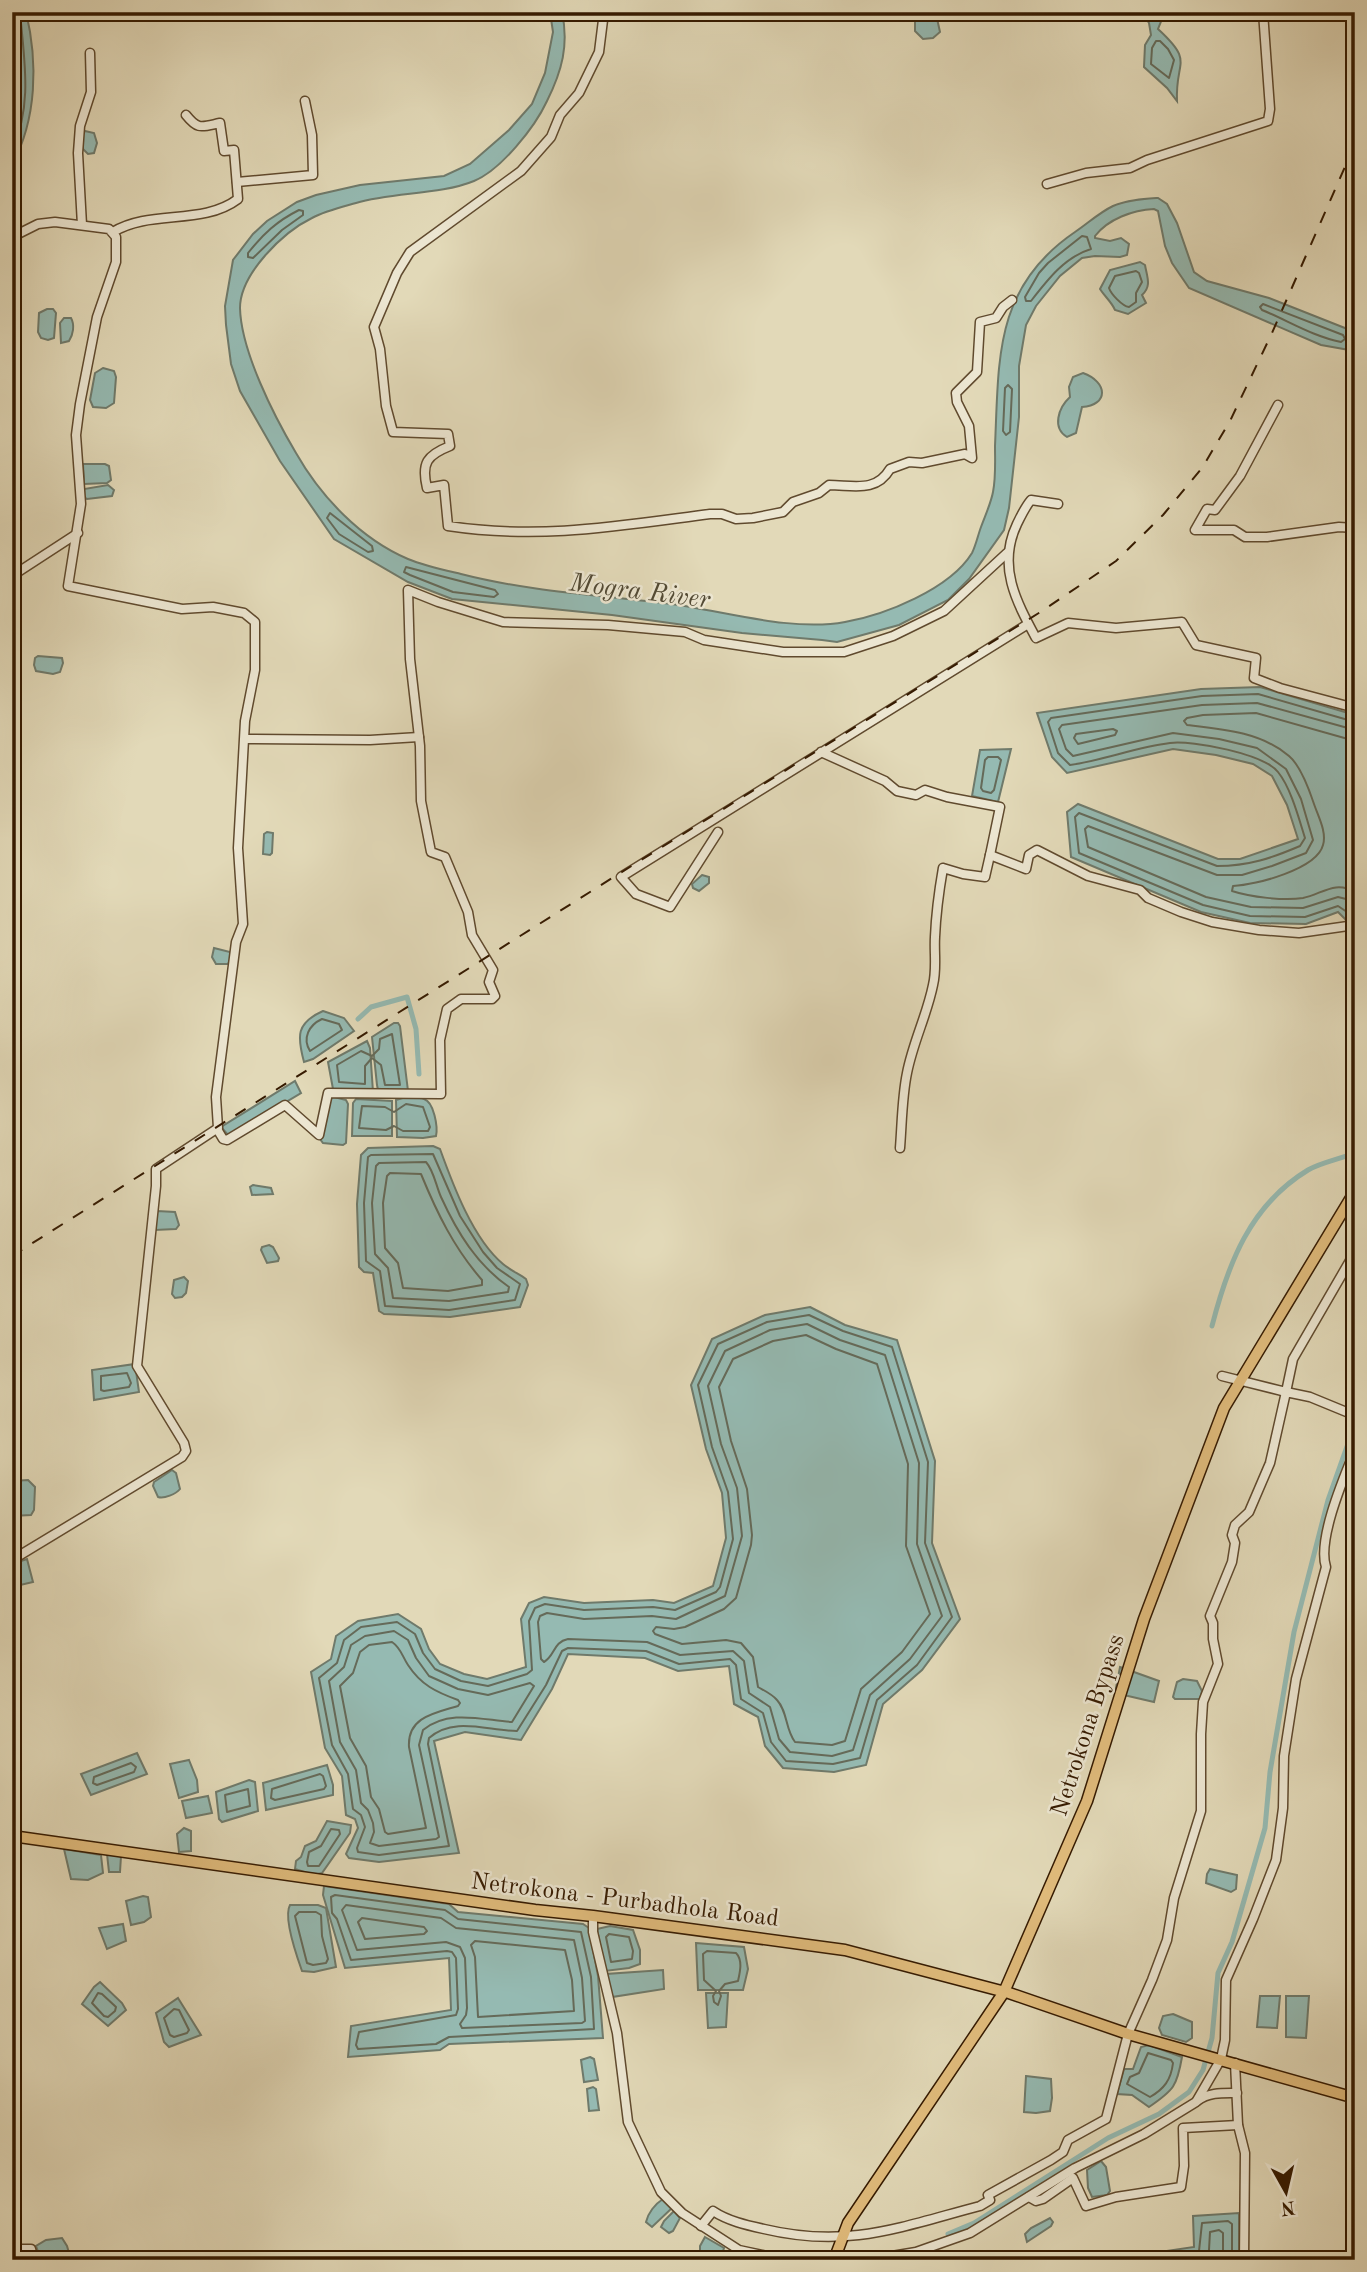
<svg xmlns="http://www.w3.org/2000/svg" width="1367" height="2272" font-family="'Old Standard TT',serif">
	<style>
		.water { fill: #95bab2; stroke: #6f7a6b; stroke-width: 2 }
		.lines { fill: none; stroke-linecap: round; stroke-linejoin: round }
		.shore { stroke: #656a59; stroke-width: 2 }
		.canal { stroke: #95bab2; stroke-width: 5 }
		.minor-casing { stroke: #604a2e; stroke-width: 11 }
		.major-casing { stroke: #351a00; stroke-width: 13 }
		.minor { stroke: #ece6d1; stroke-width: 8 }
		.major { stroke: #e1bc7c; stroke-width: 10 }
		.rail { stroke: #351a00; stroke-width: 2; stroke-dasharray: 12 12; stroke-linecap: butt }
		.labels { text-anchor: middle; stroke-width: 5; stroke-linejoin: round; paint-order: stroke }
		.street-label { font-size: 24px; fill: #351a00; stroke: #ece6d1 }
		.water-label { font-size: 26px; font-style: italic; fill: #524a35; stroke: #ece6d1 }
	</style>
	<rect width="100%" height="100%" fill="#e2d9b8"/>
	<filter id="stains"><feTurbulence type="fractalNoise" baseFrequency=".00286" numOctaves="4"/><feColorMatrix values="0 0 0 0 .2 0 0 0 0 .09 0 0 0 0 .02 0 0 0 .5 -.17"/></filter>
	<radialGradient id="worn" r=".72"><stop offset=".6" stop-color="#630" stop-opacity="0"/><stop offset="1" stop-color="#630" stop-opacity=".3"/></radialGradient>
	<g class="water">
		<path d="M12,12H26C38,62 37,119 12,165Z"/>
		<path d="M550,12H562C569,45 562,71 547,101C535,127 501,170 474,181C440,195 393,192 356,203C342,207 325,211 312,218C283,232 240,274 240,308C241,351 274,416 296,453C321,497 361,539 408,559C425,566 444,570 461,574C531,592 601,595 671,604C724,611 792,632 845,622C885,615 950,589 972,553C976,545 978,535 981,527C985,516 991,503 993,492C996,477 995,461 995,446C999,358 994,287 1075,232C1087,224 1100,212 1113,206C1127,200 1144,199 1158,198L1167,204L1177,223L1194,272L1207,281L1269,298L1355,332V351L1321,345L1189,288L1172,263L1165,246L1158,211L1154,209C1133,210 1108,219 1095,236V238L1110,241L1121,238L1129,244L1127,255L1120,257L1095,256L1082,258L1060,276L1036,306L1026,325L1019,366V417L1009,508L1004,530L969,579L948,600L899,625L837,642L822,640L742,633L612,615L452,599L408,582L334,539L280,461L240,391L231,364L226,325L225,306L233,260L253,234L267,221L297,202L316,195L360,185L444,176L470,164L509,130L532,104L545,73L553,32Z"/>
		<polygon points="922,12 935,12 936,14 940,32 933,38 923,39 915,31 915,17"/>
		<path d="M1142,12H1162V19L1158,29C1195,63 1175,60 1177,101L1167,88L1144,67L1145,45L1151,35L1149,23Z"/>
		<polygon points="85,131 94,133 97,143 94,153 88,154 83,149 81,137"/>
		<path d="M1140,262L1145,265C1147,277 1152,286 1142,295L1146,303L1128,314L1115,310C1111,301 1105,297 1100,289L1110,270Z"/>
		<polygon points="47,309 53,309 56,313 54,338 48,340 41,338 38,332 39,313"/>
		<path d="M64,318H71C75,325 73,335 69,341L61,343L60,323Z"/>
		<polygon points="103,368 114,371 116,377 114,403 106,408 93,407 90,400 95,373"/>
		<path d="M1083,373C1108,382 1109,405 1082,407L1076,433L1067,437C1052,428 1058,408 1070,397L1069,387L1073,377Z"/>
		<polygon points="83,464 105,464 109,466 111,480 107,483 84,484"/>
		<polygon points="108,485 114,490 112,496 87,499 83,497 84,489"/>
		<polygon points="38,656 62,658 63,663 60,672 53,674 36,671 34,665 35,658"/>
		<polygon points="1260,687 1355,715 1355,921 1348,922 1338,912 1306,924 1250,923 1201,912 1071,857 1067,812 1078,804 1218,859 1240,859 1298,839 1287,805 1272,776 1253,764 1216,755 1173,749 1067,773 1052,757 1037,713 1201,689"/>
		<polygon points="1011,749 998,802 972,796 980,750"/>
		<polygon points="267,832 273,833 272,853 270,855 263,854 264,834"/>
		<polygon points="702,875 709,877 709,883 699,891 693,888 692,884"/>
		<polygon points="214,948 230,952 231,958 228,964 216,964 212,957"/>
		<path d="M323,1011L344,1018L354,1031L313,1059L304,1062C297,1036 296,1023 323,1011Z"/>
		<polygon points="394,1023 398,1023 400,1026 408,1091 378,1090 377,1085 372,1037"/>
		<polygon points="367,1041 370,1048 373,1092 333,1089 328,1062"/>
		<polygon points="295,1081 301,1093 229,1136 221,1127"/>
		<polygon points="334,1097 346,1100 348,1104 346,1143 343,1145 323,1143 320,1139 330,1098"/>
		<path d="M406,1097C411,1098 419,1097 424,1099C434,1102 438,1127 436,1136L423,1138L397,1137L396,1100Z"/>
		<polygon points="356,1099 392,1101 392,1136 352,1136 353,1103"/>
		<path d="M433,1146L440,1149C453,1185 473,1239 503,1264C510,1270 519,1274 526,1279L528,1285L520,1307L450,1317L384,1314L379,1311L373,1273L364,1272L359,1267L357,1204L361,1155L368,1148Z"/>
		<polygon points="253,1185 271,1188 273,1194 252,1195 250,1187"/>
		<polygon points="157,1211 175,1212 179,1225 176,1229 155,1230"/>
		<polygon points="269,1245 273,1247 279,1258 278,1261 267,1263 261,1250 262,1247"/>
		<polygon points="184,1277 188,1281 186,1293 182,1297 175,1298 172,1294 174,1280"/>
		<polygon points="810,1307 845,1325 897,1340 935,1461 932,1543 960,1619 922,1670 883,1704 866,1765 834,1772 783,1768 765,1746 758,1717 734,1704 729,1666 678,1671 645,1658 568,1654 552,1689 521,1740 465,1732 434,1741 459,1853 379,1862 349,1858 346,1854 358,1828 355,1819 346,1815 342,1776 325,1748 311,1672 331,1659 336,1636 358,1621 398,1614 421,1629 429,1649 440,1664 464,1674 487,1679 526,1667 521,1619 529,1603 544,1597 584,1603 653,1600 674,1603 713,1586 726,1538 722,1493 706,1449 691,1385 712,1339 765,1315"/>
		<polygon points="135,1364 139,1392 94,1400 92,1370"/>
		<path d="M172,1470L176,1473L180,1489C176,1494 164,1499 158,1497L153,1486L154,1482Z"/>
		<polygon points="28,1480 35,1487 34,1510 31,1515 12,1516 12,1481"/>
		<polygon points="27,1559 33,1582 16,1586 12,1585 12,1564"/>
		<polygon points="1120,1667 1159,1681 1154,1702 1115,1693"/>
		<polygon points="1183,1679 1197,1681 1202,1691 1200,1699 1175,1699 1173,1697 1177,1682"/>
		<polygon points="137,1753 147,1774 91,1795 81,1774"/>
		<polygon points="189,1760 197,1780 198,1792 179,1798 170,1764"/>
		<polygon points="327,1765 333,1785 333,1795 266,1810 263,1783"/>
		<polygon points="249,1780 255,1782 258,1811 222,1822 219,1819 216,1792"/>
		<polygon points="208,1796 212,1813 186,1818 182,1801"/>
		<polygon points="327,1821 351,1825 350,1833 322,1873 314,1875 295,1869 296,1861 301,1857 305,1846 316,1841"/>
		<polygon points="184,1828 191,1831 191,1851 179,1852 177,1834"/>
		<polygon points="64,1849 101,1855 103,1873 88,1880 71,1879"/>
		<polygon points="107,1854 121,1856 120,1872 109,1872"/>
		<polygon points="1210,1869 1237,1875 1236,1889 1231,1892 1206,1883 1207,1874"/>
		<polygon points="324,1886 449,1904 458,1912 583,1924 589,1928 598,1976 603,2038 449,2044 440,2050 348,2057 351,2026 451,2010 449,1958 345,1968 323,1895"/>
		<polygon points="143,1896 148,1897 151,1917 144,1922 131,1925 126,1901"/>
		<path d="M290,1905H318L326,1908L336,1967L314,1972L302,1971C297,1957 283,1917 290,1905Z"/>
		<polygon points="123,1924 126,1941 107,1949 99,1928"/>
		<polygon points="610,1926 633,1930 640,1950 640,1964 629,1968 605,1971 597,1929"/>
		<polygon points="696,1943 744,1947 748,1969 743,1990 698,1990"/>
		<polygon points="663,1970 664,1989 612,1997 606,1974"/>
		<polygon points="100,1982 122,2003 126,2010 108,2026 82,2004 94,1987"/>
		<polygon points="706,1993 728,1993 726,2027 708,2028"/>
		<polygon points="1260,1996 1280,1996 1277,2028 1257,2027"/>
		<polygon points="1286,1996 1309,1996 1306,2038 1286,2037"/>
		<polygon points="178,1998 201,2035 169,2047 164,2042 156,2013"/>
		<polygon points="1173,2014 1192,2022 1192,2038 1186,2042 1162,2035 1159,2028 1163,2016"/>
		<path d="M1149,2045L1182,2057C1177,2086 1174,2090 1149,2107L1132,2095L1117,2094L1124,2069H1133L1141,2047Z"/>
		<polygon points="590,2057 594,2059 598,2080 584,2082 581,2060"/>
		<polygon points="1026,2076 1051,2079 1052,2098 1050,2111 1036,2113 1024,2112"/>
		<polygon points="593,2087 596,2089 599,2110 589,2111 587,2089"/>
		<polygon points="1101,2161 1106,2167 1110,2191 1107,2195 1092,2197 1088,2188 1087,2170"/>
		<path d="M663,2199L672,2208L652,2227L646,2222C648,2213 655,2204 663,2199Z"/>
		<polygon points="674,2211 680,2218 673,2231 669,2233 661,2227 664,2221"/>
		<polygon points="1239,2213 1239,2260 1167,2260 1166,2251 1194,2247 1193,2216"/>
		<polygon points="1050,2218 1053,2222 1051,2226 1027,2242 1025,2234 1031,2228"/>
		<polygon points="705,2237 724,2248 721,2258 712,2260 700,2253 700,2246"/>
		<polygon points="62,2238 67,2246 71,2260 41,2260 36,2246 46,2240"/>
	</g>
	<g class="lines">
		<g class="shore">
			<polyline points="12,23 18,80 12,120"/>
			<polygon points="1156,41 1160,41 1168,49 1174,60 1169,78 1151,64 1152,48"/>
			<path d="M12,151C33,104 24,60 20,12"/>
			<path d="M299,210L303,211V215L282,230L253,258L248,257V253C263,234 277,221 299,210Z"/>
			<path d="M1082,236L1087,237L1091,249C1065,257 1048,279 1031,301H1026L1025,297L1039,273L1048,263Z"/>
			<path d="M1136,271L1139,273L1142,282L1136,293V302L1129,307C1122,306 1111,294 1109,288L1115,276Z"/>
			<path d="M1263,304L1343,335L1345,339L1341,342C1312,336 1289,321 1262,310L1260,307Z"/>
			<polygon points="1008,385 1012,389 1010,432 1006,435 1003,431 1005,388"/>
			<polygon points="330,513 372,546 373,551 368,552 339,534 327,518"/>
			<polygon points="406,567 495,590 498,594 494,597 453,592 410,575 404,572"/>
			<path d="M1355,722L1258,694L1202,696L1051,718L1048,722L1058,753L1070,765C1104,760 1137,747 1170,743C1193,740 1264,754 1278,772C1291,788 1299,819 1305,838L1300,846C1272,858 1249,866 1217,866L1079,813L1075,817L1079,853L1203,905L1250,916L1305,917L1338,906L1350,914H1355"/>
			<polygon points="1113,729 1117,731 1115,735 1078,744 1074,738 1076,734"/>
			<polyline points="1355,730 1257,703 1202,705 1062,725 1059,729 1066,749 1073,756 1173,733 1219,739 1257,748 1286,769 1301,799 1313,840 1306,853 1272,866 1242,875 1217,875 1088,826 1085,829 1088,847 1206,897 1251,907 1303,908 1338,897 1346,899 1355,906"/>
			<path d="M1355,741L1256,713L1203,715L1187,718L1184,721L1187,725C1222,729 1261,732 1289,756C1301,766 1309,789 1314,804C1318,816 1327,832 1323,845C1317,869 1256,885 1233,886L1232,891C1250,897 1284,901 1303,898C1322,894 1335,880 1355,892"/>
			<polygon points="988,757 998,757 1001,760 994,790 991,793 983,791 981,788 985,760"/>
			<path d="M322,1019L339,1024L342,1030L310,1051C302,1038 309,1025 322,1019Z"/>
			<polygon points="392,1034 400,1085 385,1085 381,1065 372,1058 365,1066 365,1084 339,1082 337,1065 361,1051 372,1056 379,1049 380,1039"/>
			<polygon points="406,1104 423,1107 430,1127 428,1131 403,1131 394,1126 386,1130 359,1128 362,1106 385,1107 394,1112"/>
			<polygon points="433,1154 460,1216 483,1252 497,1268 520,1284 515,1300 449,1310 385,1306 380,1271 366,1261 364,1203 368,1157 371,1155"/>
			<path d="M426,1162C434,1171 436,1186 441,1197C457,1232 477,1265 509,1287L508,1292L449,1301L393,1298L388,1268L375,1254L372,1203L376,1166L379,1163Z"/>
			<path d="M390,1173L421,1174C437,1213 454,1248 482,1280V1285L448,1291L403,1288L398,1263L385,1248L383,1203L387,1176Z"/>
			<path d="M809,1315L843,1331L892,1347L928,1462L925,1543L952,1617L917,1665L877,1700L860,1758L833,1764L786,1761L771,1742L763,1713L741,1699L736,1665L730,1659L679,1664L646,1651L568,1648L562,1651L546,1685L517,1731C488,1731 454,1716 429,1738L428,1744L449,1846L379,1855L358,1852L357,1848L365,1827L361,1815L353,1809L348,1774L332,1745L319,1678L337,1663L344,1640L361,1627L397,1622L415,1634L423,1653L435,1669L461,1681L488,1686L527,1674L532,1670L529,1621L535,1608L545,1604L584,1610L653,1607L675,1610L716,1592L720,1587L733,1539L728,1492L712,1447L698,1385L718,1344L767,1322Z"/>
			<path d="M807,1324L840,1340L885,1355L919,1463L917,1544L942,1616L910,1659L870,1695L853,1750L832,1756L790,1752L779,1739L770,1707L749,1693L744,1661L733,1651L680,1655L647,1642L568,1639C553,1642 555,1656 544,1662L541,1659L538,1622L540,1616L547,1613L584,1619L652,1616L676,1619L725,1596L742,1536L737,1488L721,1444L708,1386L725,1351L770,1330Z"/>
			<path d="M806,1335L836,1349L877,1364L908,1464L906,1546L930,1614L902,1652L861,1689L845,1741L832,1745L795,1742C785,1729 788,1712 777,1700C772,1694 765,1691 758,1687L753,1657L741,1643L726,1640L682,1644L655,1634L653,1631L656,1627L674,1629L685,1627L724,1609L736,1598L751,1545L752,1535L747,1489L731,1441L719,1387L733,1359L773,1341Z"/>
			<polygon points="127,1373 131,1383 129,1387 104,1391 101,1390 101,1376"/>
			<path d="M394,1631L408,1640L416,1658L429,1676L458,1689L488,1695L530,1683L534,1686L512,1722C482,1720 449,1709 423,1730L419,1745L439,1837L436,1839L379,1846L370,1843L374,1832L373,1823L368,1810L361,1803L356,1770L340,1742L329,1681L344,1667L351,1645L365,1636Z"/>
			<path d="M392,1642C401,1648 402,1656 408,1665C421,1685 436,1692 458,1700L460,1703L458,1706C435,1713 407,1717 409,1747L426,1828L388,1834L385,1832L379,1809L371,1797L366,1766L350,1738L340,1686L353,1673L360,1652L369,1645Z"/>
			<polygon points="131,1763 136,1767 134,1772 97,1785 93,1783 94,1777"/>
			<polygon points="320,1774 323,1776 326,1786 324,1789 275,1800 271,1798 272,1789"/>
			<polygon points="248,1789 250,1806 227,1812 225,1795"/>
			<polygon points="331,1829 339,1830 340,1834 319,1866 308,1866 307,1862 309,1852 321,1846"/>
			<polygon points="335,1895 445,1910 458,1919 581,1932 591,1977 594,2029 449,2037 436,2044 358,2049 356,2045 359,2032 456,2015 458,2009 456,1958 452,1952 447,1951 351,1960 337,1919 332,1913 331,1897"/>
			<polygon points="346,1905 441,1918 456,1928 574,1940 582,1978 585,2021 582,2023 462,2028 460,2024 466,2015 467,2008 465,1958 460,1947 446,1942 357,1950 342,1910"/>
			<polygon points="299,1912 316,1912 321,1915 322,1936 328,1959 326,1963 313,1965 307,1963 295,1916"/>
			<polygon points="362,1918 424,1927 427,1931 424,1934 365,1939 358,1922"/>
			<polygon points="609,1934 629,1937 633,1951 632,1959 611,1962 606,1937"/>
			<polygon points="475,1941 565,1950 572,1980 574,2011 478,2017 475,1957 471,1945"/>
			<path d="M707,1951L736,1953C743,1960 740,1972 738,1981L725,1984L719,1991L721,1996L718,2005L714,2002L713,1996L716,1991L704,1980L703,1954Z"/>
			<polygon points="98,1993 102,1994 116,2007 115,2011 108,2017 104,2016 92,2003"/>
			<polygon points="174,2009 179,2010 189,2030 187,2033 174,2037 170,2035 164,2018"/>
			<path d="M1148,2053L1171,2060L1173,2063C1171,2080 1164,2089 1150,2097L1127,2084L1130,2077L1139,2073Z"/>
			<polyline points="1174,2260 1176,2257 1199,2251 1202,2223 1228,2221 1232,2224 1232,2260"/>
			<polyline points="1202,2260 1209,2250 1210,2232 1219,2230 1223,2233 1223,2260"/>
		</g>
		<g class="canal">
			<polyline points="358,1019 371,1007 407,997 416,1029 419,1074"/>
			<polyline points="1355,1115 1350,1126 1349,1155 1355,1160"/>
			<path d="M1212,1326C1228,1264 1250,1205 1308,1170C1320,1163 1336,1160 1349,1155"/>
			<polyline points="948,2234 974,2223 1108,2138 1159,2114 1189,2092 1203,2070 1212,2038 1218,1973 1232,1942 1265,1828 1270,1772 1294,1632 1328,1500 1355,1424"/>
		</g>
		<defs>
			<g id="minor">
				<path d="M604,12L599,52L579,93L560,115L551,137L521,171L410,252L397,273L374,327L380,349L386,406L393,432L448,434L450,446C427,455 421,463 427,488L444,485L448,526C541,540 618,526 710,514H722L736,519L753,518L783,512L793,502L819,493L829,485C853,485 876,493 890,469L909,462L922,463L965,454L972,458L969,426L957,402L956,393L977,372L980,322L996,318L1003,307L1012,300"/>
				<polyline points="237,182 313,175 312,135 305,101"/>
				<polyline points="1047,184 1086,173 1130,168 1147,160 1268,121 1270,109 1263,12"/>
				<polyline points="82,225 78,153 80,126 91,92 90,53"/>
				<path d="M113,232C151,209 202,226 238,199L234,150L224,151L220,123C201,127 198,130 186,115"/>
				<polyline points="12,237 38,224 55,222 109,229 116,237 116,262 97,317 80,404 76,435 81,504 68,586 182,609 213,607 244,613 255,622 255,670 245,721 238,848 243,924 236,942 216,1097 218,1128 156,1169 156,1186 137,1366 184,1443 186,1451 182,1457 12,1560"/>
				<polyline points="1278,405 1240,476 1215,510 1207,509 1195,530 1234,530 1245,537 1267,537 1339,527 1355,528"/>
				<path d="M1058,504L1031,500C1025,507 1021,516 1017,524C997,566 1016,601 1036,638L1068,623L1116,628L1182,622L1196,645L1256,658L1254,678L1280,688L1355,708"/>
				<polyline points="12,576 78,533"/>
				<polyline points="245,739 370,740 419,737"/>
				<polyline points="821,752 885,781 897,791 916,795 925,790 947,797 1000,807 990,855"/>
				<polyline points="718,832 670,907 636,894 621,877 1028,624"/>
				<polyline points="217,1129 223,1139 227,1140 285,1105 319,1135 328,1093 441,1094 440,1040 447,1009 461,999 492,999 495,996 489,982 493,970 472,935 468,912 445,857 431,852 421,801 420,746 410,659 408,590 438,602 503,622 608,625 685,632 704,640 783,652 844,652 893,636 944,611 1007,553"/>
				<path d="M900,1148C902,1123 902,1097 907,1073C913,1042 927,1015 933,985C937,969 934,953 935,937C936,913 939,891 943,868L963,874L985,877L990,855L1026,869L1029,855L1037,850L1088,876L1140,890L1148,898L1181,912L1212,922L1259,930L1299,933L1355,925"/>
				<polyline points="1222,1376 1286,1392 1293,1359 1355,1252"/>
				<polyline points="593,1916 593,1932 617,2033 628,2122 661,2192 682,2213 739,2250 785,2260"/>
				<polyline points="1235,2063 1238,2125 1245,2153 1244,2260"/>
				<path d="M1197,2101C1209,2092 1223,2093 1237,2093"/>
				<polyline points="1029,2197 1036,2201 1043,2199 1073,2178 1086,2206 1116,2197 1181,2187 1184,2166 1183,2128 1238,2125"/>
				<path d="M701,2226L713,2211C728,2221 746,2225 764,2229C848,2249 900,2227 980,2206L990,2200L988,2195L1051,2160L1063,2152L1068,2140L1106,2119L1128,2034L1152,1980L1167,1940L1174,1898L1201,1811V1734L1203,1702L1218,1664L1213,1639V1623L1210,1616L1232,1562L1235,1543L1232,1535L1235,1525L1249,1512L1270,1463L1286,1392L1310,1397L1349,1413L1355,1399"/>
				<polyline points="12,2249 31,2249 34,2260"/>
				<path d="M868,2260L916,2252L970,2233L1075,2168L1144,2134L1196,2102L1221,2059L1225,2040L1226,1980L1253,1919L1276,1860L1283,1808L1284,1756L1296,1679L1326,1567C1317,1540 1344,1477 1355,1450"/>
			</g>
			<g id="major">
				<polyline points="12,1836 535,1910 593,1916 845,1950 1009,1993 1128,2034 1355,2098"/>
				<polyline points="834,2260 848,2223 1004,1992 1087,1801 1144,1619 1224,1408 1355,1191"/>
			</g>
		</defs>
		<use href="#minor" class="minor-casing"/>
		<use href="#major" class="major-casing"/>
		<use href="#minor" class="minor"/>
		<use href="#major" class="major"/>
		<polyline class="rail" points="12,1256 617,875 1042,611 1116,561 1163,515 1202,468 1230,421 1272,333 1355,144"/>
	</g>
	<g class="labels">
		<g class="street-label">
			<text transform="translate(1087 1725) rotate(-72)" y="8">Netrokona Bypass</text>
			<text transform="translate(625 1899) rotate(7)" y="8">Netrokona - Purbadhola Road</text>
		</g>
		<g class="water-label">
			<text transform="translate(640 590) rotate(7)" y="9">Mogra River</text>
		</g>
	</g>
	<rect width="1367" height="2272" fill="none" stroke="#e2d9b8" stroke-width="42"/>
	<rect x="14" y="14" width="1339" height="2244" fill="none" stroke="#351a00" stroke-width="3.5"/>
	<rect x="21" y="21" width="1325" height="2230" fill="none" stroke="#351a00" stroke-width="2"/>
	<g transform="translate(1286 2192) rotate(172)" stroke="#ece6d1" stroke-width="5" paint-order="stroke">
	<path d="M0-5L12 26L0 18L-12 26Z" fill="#351a00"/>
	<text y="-10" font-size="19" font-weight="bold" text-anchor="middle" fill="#351a00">N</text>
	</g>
	<rect width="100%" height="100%" filter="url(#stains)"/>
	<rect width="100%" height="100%" fill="url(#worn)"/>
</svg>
